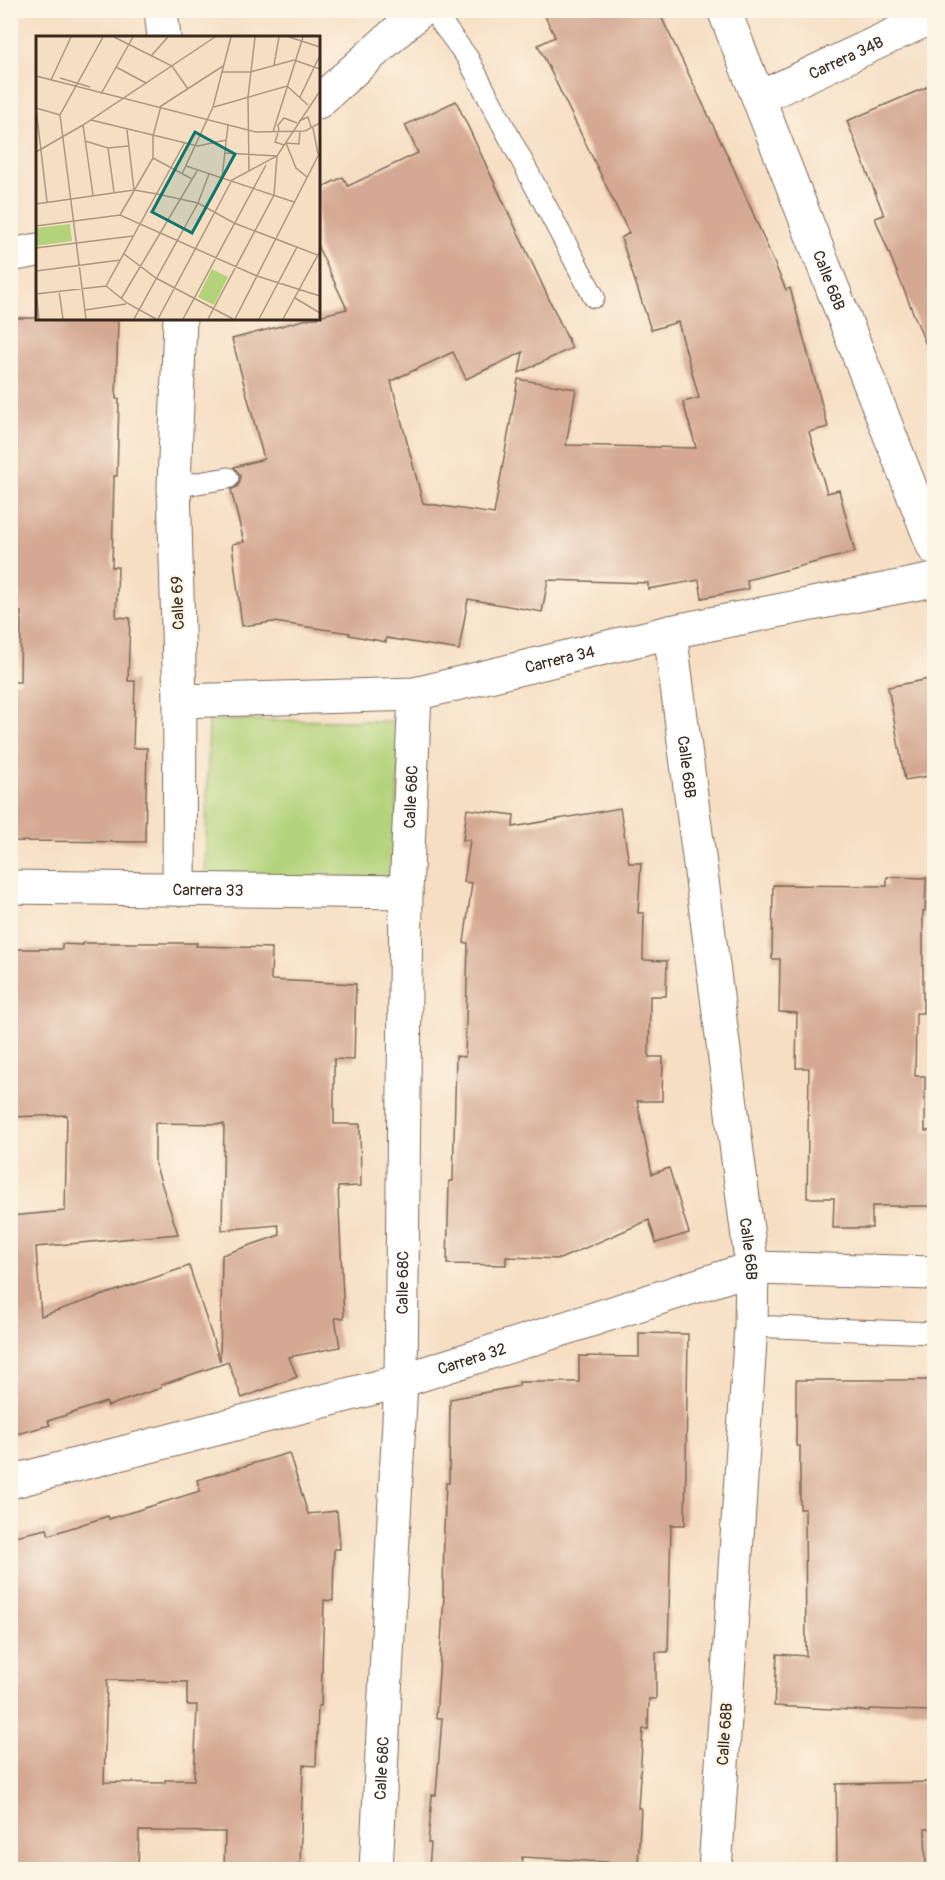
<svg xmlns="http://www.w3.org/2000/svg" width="945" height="1880" font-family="Pangolin,sans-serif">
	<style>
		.green { fill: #b3d37b; stroke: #777e4c; stroke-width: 1.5 }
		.building { fill: #d4a892; fill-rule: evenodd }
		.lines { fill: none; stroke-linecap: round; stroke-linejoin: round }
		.service-casing { stroke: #7c6958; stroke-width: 23 }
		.minor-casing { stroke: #7c6958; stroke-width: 35 }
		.service { stroke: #fff; stroke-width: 21 }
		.minor { stroke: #fff; stroke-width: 33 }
		.labels { text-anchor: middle; stroke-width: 4.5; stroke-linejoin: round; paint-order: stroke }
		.street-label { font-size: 16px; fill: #3b2a1e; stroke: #fcf5e5 }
		.inset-road { fill: none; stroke: #ab9681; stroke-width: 1.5 }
		.view { fill: #0f766e; fill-opacity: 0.15; stroke: #0f766e; stroke-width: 3 }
		.inset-edge { fill: none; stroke: #3b2a1e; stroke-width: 3 }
	</style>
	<rect width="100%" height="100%" fill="#fcf5e5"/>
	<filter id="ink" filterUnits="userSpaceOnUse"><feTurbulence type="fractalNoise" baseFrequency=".0167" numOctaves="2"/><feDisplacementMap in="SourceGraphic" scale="12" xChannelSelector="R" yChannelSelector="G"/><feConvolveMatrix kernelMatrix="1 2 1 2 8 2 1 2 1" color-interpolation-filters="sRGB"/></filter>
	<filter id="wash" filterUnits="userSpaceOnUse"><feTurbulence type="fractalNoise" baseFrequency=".008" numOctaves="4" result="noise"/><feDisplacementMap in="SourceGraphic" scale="24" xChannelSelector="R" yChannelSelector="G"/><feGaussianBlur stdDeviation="1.35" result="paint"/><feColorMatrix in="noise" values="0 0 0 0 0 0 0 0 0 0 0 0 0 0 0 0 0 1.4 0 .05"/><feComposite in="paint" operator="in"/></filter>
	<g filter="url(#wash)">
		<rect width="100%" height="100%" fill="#f6dec3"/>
		<polygon class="green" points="209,720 402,721 393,877 205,880"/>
		<g id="blocks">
			<g class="building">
				<polygon points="542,10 658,10 733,167 786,290 790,288 828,427 809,432 827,493 839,490 855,552 747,580 748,589 702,598 699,580 648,589 648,583 548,580 542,612 468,599 459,650 386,638 386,642 349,635 350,633 274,622 242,626 232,544 244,542 231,490 237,487 240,482 240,475 234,467 264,459 232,339 311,318 318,318 318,316 347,309 318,247 318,189 343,177 348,186 418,153 405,125 456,101 572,348 519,373 523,352 466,379 453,352 391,381 423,503 494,514 518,379 576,389 566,445 696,448 683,402 699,398 678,322 651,330 621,238 629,233 538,45 555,37"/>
				<polygon points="934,84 934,361 933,362 875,218 884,215 847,121"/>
				<polygon points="10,318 118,318 116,399 119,399 117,476 114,476 112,567 118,567 116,617 130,618 128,681 135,681 133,748 147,748 145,842 10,841 10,682 20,682 21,612 10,611"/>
				<polygon points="934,678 934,775 905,780 888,687"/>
				<polygon points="620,808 629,863 641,863 638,913 644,913 643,960 667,961 666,996 650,996 649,1057 663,1057 662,1101 637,1101 652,1174 669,1168 689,1233 656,1243 649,1220 560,1259 506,1257 506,1265 447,1264 449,1181 453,1181 456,1056 465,1057 468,943 464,943 472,883 464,882 470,840 463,840 467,809 514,815 513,827"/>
				<polygon points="887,877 926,878 925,911 923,911 923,1013 916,1013 915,1076 925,1076 925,1131 934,1131 934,1206 872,1206 872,1228 833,1228 834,1198 807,1198 809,1068 796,1068 797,1013 779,1012 780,959 772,959 773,885 887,886"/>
				<path d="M83,943H197L196,946L272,948L271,980L356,984L354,1060L334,1059V1124H360L361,1186L338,1187L344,1318H335L340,1347L289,1357L297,1377L242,1398L228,1362L161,1385V1388L108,1406L106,1402L48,1421L50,1425L10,1436V1216L65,1211L67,1115L10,1117V970H12L13,949H62V944L83,945ZM155,1123L224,1124L222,1230L278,1225L280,1235L222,1255L220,1361L189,1266L41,1316L36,1247L178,1234L155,1164Z"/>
				<polygon points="639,1333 688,1334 685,1525 671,1525 668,1652 656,1652 656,1699 649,1699 648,1729 643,1729 638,1808 641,1808 638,1864 522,1857 521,1869 429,1868 431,1843 428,1843 432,1795 436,1795 442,1718 436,1718 444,1596 443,1596 444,1528 446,1483 449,1483 450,1399 519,1386 519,1382 579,1382 579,1356 639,1357"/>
				<polygon points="796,1380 934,1380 934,1649 932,1649 928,1711 869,1709 869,1711 774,1706 777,1654 806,1656 805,1509 800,1509 800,1446 796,1446"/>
				<path d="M289,1453L308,1514L337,1511L340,1549H334L333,1601L324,1600L321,1706H318L316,1766L303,1765L300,1869H224L225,1832L139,1831L138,1869H10V1537L47,1529L49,1535L108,1516L109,1519L200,1491L197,1480ZM107,1680L187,1682V1705H197L194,1780H165V1783L104,1782Z"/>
				<polygon points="934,1782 934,1829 925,1829 926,1869 837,1869 836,1784"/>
			</g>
		</g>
	</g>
	<g filter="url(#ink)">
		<use href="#blocks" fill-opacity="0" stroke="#7c6958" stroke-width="1.5"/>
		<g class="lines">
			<defs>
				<g id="service">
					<polyline points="432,10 467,57 594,297"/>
					<polyline points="174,487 228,478"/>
					<polyline points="751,1326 934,1333"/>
				</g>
				<g id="minor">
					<polyline points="161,10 164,38"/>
					<path id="s1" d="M724,10L934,548"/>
					<path id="s2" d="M759,98L934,16"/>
					<polyline points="318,102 421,10"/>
					<polyline points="10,255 38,250"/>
					<path id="s3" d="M670,632L752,1268L751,1326L715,1870"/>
					<path id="s4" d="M180,701L415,694L670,632L934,580"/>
					<path id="s5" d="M10,887L406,892"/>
					<polyline points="179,889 180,701 174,487 180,318"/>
					<path id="s6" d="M10,1482L401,1381L752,1268L934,1273"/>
					<path id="s7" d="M376,1870L401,1381L406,892L415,694"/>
				</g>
			</defs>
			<use href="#service" class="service-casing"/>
			<use href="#minor" class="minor-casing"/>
			<use href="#service" class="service"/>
			<use href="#minor" class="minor"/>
		</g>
	</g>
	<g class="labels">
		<g class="street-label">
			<text dy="6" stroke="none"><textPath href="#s2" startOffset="96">Carrera 34B</textPath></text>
			<text dy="6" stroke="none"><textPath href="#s1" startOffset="290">Calle 68B</textPath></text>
			<text transform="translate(177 603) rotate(-92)" y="6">Calle 69</text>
			<text dy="6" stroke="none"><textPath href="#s4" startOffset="384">Carrera 34</textPath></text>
			<text dy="6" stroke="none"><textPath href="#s3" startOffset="136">Calle 68B</textPath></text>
			<text dy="6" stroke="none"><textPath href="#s7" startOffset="1074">Calle 68C</textPath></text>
			<text dy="6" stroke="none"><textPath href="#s5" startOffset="198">Carrera 33</textPath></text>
			<text dy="6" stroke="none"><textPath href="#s3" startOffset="622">Calle 68B</textPath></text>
			<text dy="6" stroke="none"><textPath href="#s7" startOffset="588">Calle 68C</textPath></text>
			<text dy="6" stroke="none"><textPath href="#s6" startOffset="478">Carrera 32</textPath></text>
			<text transform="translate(724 1734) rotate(-86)" y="6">Calle 68B</text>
			<text dy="6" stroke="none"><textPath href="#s7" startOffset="102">Calle 68C</textPath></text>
		</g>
	</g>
	<g transform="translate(36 36)">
		<rect width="284" height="284" fill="#f6dec3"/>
		<path d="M34,188L36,205L0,210V192ZM176,233L192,241L178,269L162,261Z" fill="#b3d37b"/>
		<path class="inset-road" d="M78,1L136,30L152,53M253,1L284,11M115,20L132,1M238,29L243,1M80,31L110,47M186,36H214L258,24L284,33M0,40L220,96L269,95L284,87M24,42L54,51M15,44L35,1M65,58L97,1M264,61L284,19M178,71L251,50L272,69M0,72L11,166M0,72L24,79M55,84L162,110L190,104M263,85L272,81L275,91M47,89L57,159M277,92L282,118M91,94L98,154M237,96L267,1M243,96L242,89L248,82L261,87M242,97L239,106L248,109M49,105L72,112L92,110M250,107L260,132L271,141M250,107L263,108L264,95M72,112L78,156M0,116L47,89L179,1M117,122L156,143M150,130L258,166M213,136L212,61L219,1M146,138L177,71L195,1M186,142L192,89M0,168L98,154L121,158L162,167L198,187L284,220M84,179L117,122V100L125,70L187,30M0,190L84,179L221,240L284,260M0,212L97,200M88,218L120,242L197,283M0,235L84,224M70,250L149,106M0,255L3,283M23,255L27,283M0,258L70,250L91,267L120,283M259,262L284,277M85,263L161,135M49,274L90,268M50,283L24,79L67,1M98,283L162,167L173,138M122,283L196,144L241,120L284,55M147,283L230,129M172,283L238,159L241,120L189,117M199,283L284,116M223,283L261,211M247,283L284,215"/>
		<path class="view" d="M159,96L199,118L156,197L116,176Z"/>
		<rect width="284" height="284" class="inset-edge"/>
	</g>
	<rect width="945" height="1880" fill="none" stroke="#fcf5e5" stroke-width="36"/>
</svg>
